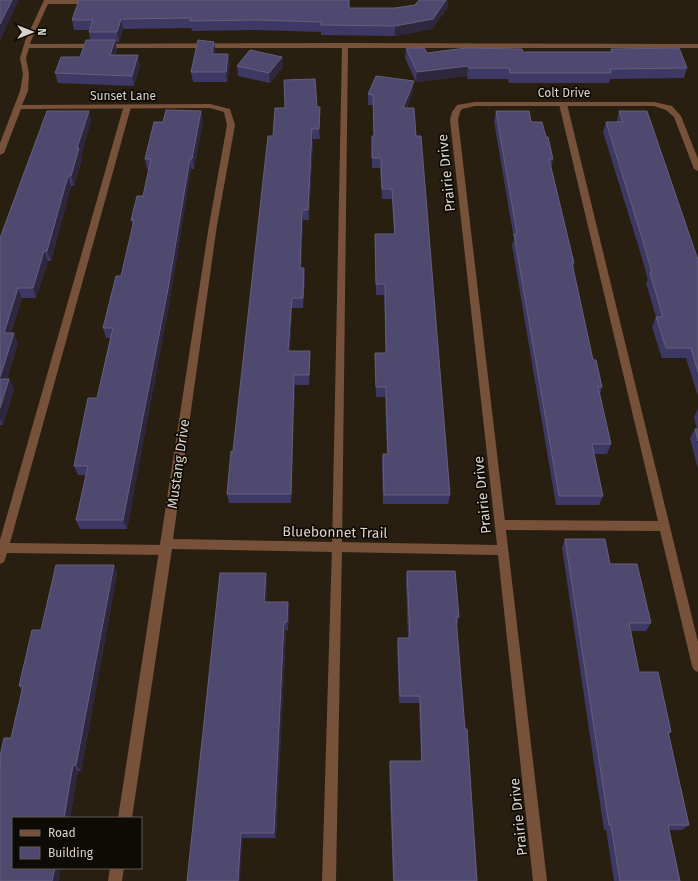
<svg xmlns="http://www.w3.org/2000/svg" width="698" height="881" font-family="'Fira Sans',sans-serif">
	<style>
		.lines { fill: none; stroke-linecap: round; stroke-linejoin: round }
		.service { fill: #78513a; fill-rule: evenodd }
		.minor { fill: #78513a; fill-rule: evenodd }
		.wall { fill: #3e3964 }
		.shaded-wall { fill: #2e273e }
		.building { fill: #4f496f; stroke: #645f7d }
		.labels { text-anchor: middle; stroke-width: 3.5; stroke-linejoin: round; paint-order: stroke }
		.far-street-label { font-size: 12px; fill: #dad3ca; stroke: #0e0a05 }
		.street-label { font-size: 14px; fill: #dad3ca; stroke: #0e0a05 }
	</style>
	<rect width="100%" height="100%" fill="#291f11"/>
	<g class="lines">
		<g class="service">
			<polygon points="345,43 698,44 698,48 348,48 342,547 336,881 322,881 332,547 342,48 27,48 24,46 27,44"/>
			<polygon points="560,102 567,104 698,642 698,672 694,670 692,666 660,531 500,530 496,528 495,525 496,522 500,520 658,521 559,104"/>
			<polygon points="124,105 131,107 10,543 166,545 170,547 171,550 170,553 166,555 7,553 4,562 0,564 0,540"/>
		</g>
		<g class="minor">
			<polygon points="44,0 92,0 95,2 92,4 48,4 31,41 26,58 29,74 28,91 22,105 210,104 230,109 235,125 217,225 173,539 497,545 450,120 452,112 457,105 475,102 654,102 672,106 681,116 698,159 698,171 694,169 674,117 666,110 654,106 475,106 462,109 460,112 458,120 547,881 533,881 498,555 172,549 132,818 118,818 209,225 227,125 224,112 210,108 21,109 4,153 0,155 0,143 20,91 23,74 20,58 25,41"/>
			<polygon points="110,868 124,868 122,881 108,881"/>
		</g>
	</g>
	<g class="wall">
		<polygon points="419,0 448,0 448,7 432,29 395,36 321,35 321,32 257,30 192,31 191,28 123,29 119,42 115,42 117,50 115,55 140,65 134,86 58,83 55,73 80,57 90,40 89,32 89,30 74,30 72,20 349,8 395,8 415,5"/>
		<polygon points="214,42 215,54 230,64 227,82 193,82 191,72"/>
		<polygon points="406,48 427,53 610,52 611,49 687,68 684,78 610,79 609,83 509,83 508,79 468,79 467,76 416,82 405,58"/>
		<polygon points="282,57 283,67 270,83 238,76 237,66"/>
		<polygon points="413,91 407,108 416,136 450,495 448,504 383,504 382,463 383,454 387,454 385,397 376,397 375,363 375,353 386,353 384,295 376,295 375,234 394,234 392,199 382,199 380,168 372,168 372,136 374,136 373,105 368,105 368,94"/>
		<polygon points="317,107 320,118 320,139 313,139 309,220 303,220 301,268 305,278 303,308 292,308 290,351 310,351 310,361 309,385 295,385 291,503 229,503 227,494 233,451 273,136"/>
		<polygon points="89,111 91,121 81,155 82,158 74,186 71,186 51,261 48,261 36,298 22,298 11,333 18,343 7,379 9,379 14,389 3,425 0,425 0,238"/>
		<polygon points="201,111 203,121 194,169 191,169 170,299 127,529 80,529 76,520 86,475 78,475 74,466 97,398 110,338 106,338 103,328 121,276 133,225 131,220 143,196 149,169 147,169 145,159"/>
		<polygon points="496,111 546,137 553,159 551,168 574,263 573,268 593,360 602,387 600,394 611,444 607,454 594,454 603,496 599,505 556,505 512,245 514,239 494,121"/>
		<polygon points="619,111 698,260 698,396 686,358 662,358 652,327 656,317 646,283 648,280 639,248 603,132 606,122 617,122 617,121"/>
		<polygon points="698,409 698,469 690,438 695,429 697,429 694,417"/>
		<polygon points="565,539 610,564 651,623 646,631 631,631 639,672 671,732 669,734 689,825 682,830 669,830 680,881 614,881 606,830 604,830 562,548"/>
		<polygon points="114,565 117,574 81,771 78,771 70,818 13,818 0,881 0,756 11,738 22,690 19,686 41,630"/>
		<polygon points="407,571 459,617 457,625 456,625 477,881 393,881 389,767 390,761 421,761 419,703 399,703 397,646 398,638 408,638 406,579"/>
		<polygon points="267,582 266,602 289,610 288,630 286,630 276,838 243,838 187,881"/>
	</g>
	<g class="shaded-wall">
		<polygon points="12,0 19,0 0,41 0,24"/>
		<polygon points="446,0 448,0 448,7 432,29 395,36 395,26"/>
		<polygon points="121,19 123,29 119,42 117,32"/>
		<polygon points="115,40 117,50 112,65 110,55"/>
		<polygon points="214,42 216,52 214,64 212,54"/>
		<polygon points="228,54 230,64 227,82 226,72"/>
		<polygon points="138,55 140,65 134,86 132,76"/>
		<polygon points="282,57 283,67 270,83 269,73"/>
		<polygon points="468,66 467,76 416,82 417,72"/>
		<polygon points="414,81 413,91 403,118 403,108"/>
		<polygon points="320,107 320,139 319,129"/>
		<polygon points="89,111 91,121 81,155 82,158 74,186 71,176 77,148"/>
		<polygon points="201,111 203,121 194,169 192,159"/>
		<polygon points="312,129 313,139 309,220 308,210"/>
		<polygon points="190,159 191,169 170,299 127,529 123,520"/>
		<polygon points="68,176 71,186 51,261 47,251"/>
		<polygon points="302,210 303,220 300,278 300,268"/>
		<polygon points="44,251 48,261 36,298 33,288"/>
		<polygon points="304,268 305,278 303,308 303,298"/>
		<polygon points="18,288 22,298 8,343 4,333"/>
		<polygon points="292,298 292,308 289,361 288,351"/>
		<polygon points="14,333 18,343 4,389 0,381 0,377"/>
		<polygon points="310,351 310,361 309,385 309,375"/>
		<polygon points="294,375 295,385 291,503 291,494"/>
		<polygon points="9,379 14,389 3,425 0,419 0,408"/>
		<polygon points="114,565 117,574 81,771 76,765"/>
		<polygon points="266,573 267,582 265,610 264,602"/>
		<polygon points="288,602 289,610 288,630 287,622"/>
		<polygon points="284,622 286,630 276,838 274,833"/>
		<polygon points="73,765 78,771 70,818 64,818"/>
		<polygon points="241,833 243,838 240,881 238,881"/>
		<polygon points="55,868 61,868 59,881 52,881"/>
	</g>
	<g class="building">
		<polygon points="0,0 12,0 0,24"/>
		<polygon points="79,0 349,0 349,8 395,8 415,5 419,0 446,0 433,19 395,26 321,25 321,22 256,20 190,21 191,18 121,19 117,32 89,32 93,20 72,20"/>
		<polygon points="86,40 115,40 110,55 138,55 132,76 55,73 61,57 80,57"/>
		<polygon points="198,40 214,42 212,54 228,54 226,72 191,72"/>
		<polygon points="406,48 424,48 427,53 466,48 522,49 523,52 612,52 611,49 679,48 687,68 610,69 611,73 510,73 509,68 469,68 468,66 417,72"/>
		<polygon points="250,50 282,57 269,73 237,66"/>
		<polygon points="376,76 414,81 403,108 414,108 416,136 421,136 450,495 384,495 383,454 388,454 386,387 376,387 375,353 386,353 385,284 376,284 375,234 395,234 392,189 382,189 381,158 372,158 372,136 374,136 373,95 368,94"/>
		<polygon points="315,79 317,107 320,107 319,129 312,129 308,210 302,210 300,268 304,268 303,298 292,298 288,351 310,351 309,375 294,375 291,494 227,494 231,451 233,451 268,136 273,136 275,108 285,108 284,80"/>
		<polygon points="166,110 201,111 192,159 190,159 168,289 123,520 76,520 88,466 74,466 88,398 97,398 113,328 103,328 116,276 121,276 134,220 131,220 137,196 143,196 151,159 145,159 154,122 163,122"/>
		<polygon points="47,111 89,111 77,148 79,148 71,176 68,176 47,251 44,251 33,288 18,288 4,333 14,333 0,377 0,238"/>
		<polygon points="496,111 529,111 531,122 542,122 546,137 548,137 553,159 549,159 574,263 572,263 593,360 596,360 602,387 598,387 611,444 592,444 603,496 559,496 514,234 517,234"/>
		<polygon points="619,111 647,111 698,260 698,372 691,348 666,348 656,317 663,317 650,273 652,273 642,238 606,122 623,122"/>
		<polygon points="0,379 9,379 0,408"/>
		<polygon points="695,429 698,429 698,441"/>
		<polygon points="565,539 605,539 610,564 637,564 651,623 629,623 639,672 658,672 671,732 668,732 689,825 668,825 680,881 620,881 611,825 609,825"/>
		<polygon points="56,565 114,565 76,765 73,765 64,818 13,818 13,868 55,868 52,881 0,881 0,768 1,765 0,765 0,756 4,738 11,738 23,686 19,686 32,630 41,630"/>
		<polygon points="407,571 455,571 459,617 456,617 465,729 467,729 477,881 394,881 390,761 422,761 420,696 400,696 398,638 410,638"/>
		<polygon points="220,573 266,573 264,602 288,602 287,622 284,622 274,833 241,833 238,881 187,881"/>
	</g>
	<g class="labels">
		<g class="far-street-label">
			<text x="564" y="97">Colt Drive</text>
			<text x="123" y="100">Sunset Lane</text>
		</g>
		<g class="street-label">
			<text transform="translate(446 173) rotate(-96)" y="5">Prairie Drive</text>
			<text transform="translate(178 464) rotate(-82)" y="5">Mustang Drive</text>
			<text transform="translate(482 495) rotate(-96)" y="5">Prairie Drive</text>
			<text transform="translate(335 532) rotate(1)" y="5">Bluebonnet Trail</text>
			<text transform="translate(518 817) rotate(-96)" y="5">Prairie Drive</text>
		</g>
	</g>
	<rect x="12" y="817" width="130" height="52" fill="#0e0a05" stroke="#605a54"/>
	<rect x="20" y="830" width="20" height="6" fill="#78513a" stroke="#605a54"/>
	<text x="48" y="837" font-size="12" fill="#dad3ca">Road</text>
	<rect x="20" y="847" width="20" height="12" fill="#4f496f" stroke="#605a54"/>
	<text x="48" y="857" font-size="12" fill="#dad3ca">Building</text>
	<g transform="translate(32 32) rotate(90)" stroke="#0e0a05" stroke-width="3" paint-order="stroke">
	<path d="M0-3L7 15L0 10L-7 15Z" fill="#dad3ca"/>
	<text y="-6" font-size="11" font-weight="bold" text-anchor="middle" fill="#dad3ca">N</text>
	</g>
</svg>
